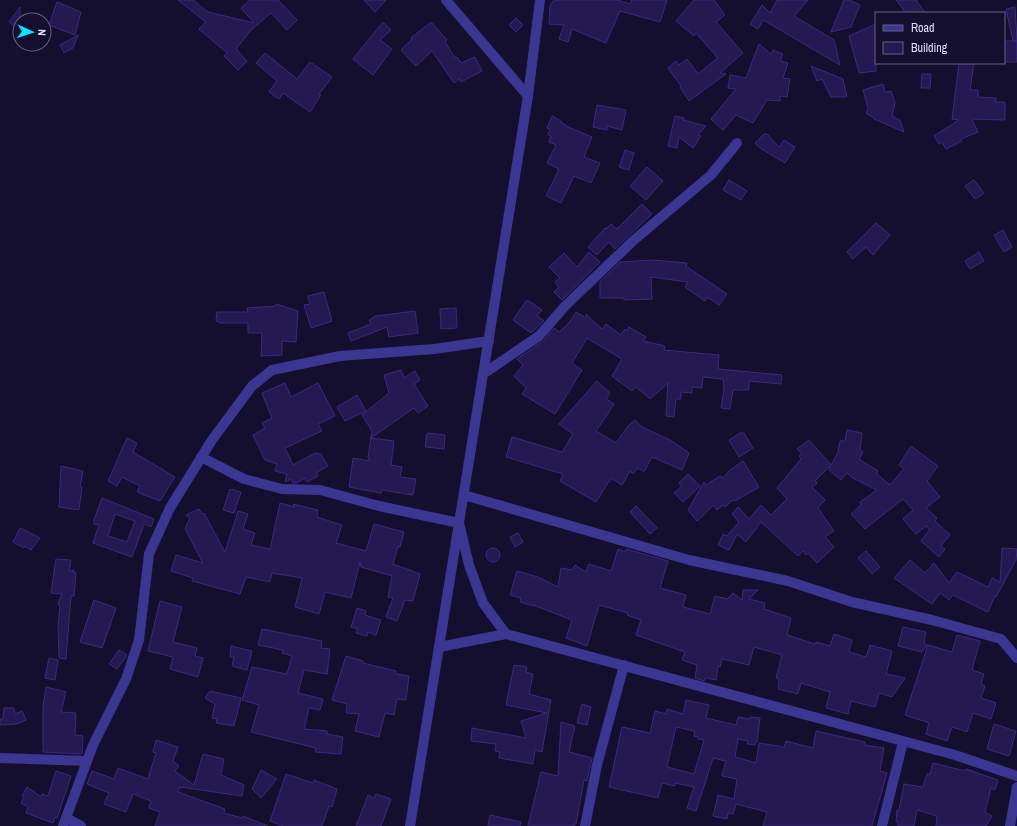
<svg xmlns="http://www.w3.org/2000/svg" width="1017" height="826" font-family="'Archivo Narrow',sans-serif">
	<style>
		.building { fill: #251952; stroke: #3b2980; fill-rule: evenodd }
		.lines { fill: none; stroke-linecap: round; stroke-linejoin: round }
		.minor { stroke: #3a3692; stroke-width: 10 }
	</style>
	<rect width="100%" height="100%" fill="#150f2f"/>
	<g class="building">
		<polygon points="178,0 193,0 208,12 254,23 241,8 250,0 278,0 297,20 287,30 271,13 251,30 236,49 247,61 238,70 224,56 227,53 199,29 206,22"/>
		<polygon points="364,0 386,0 375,12"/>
		<polygon points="554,0 617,0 630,4 632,0 667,0 660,22 620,11 606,43 572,29 568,42 559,39 564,25 549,24 550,6"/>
		<polygon points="694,0 714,0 725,15 716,22 743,53 720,73 726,74 689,101 680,87 681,86 668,68 676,61 679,65 687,59 698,74 718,58 696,33 694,36 676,21"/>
		<polygon points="777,0 808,0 794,16 834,40 840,65 763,20 758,29 750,24 762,5 770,13"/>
		<polygon points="844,0 849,0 860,5 851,27 831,32"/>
		<polygon points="896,0 916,0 925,13 906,13"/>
		<polygon points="57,2 81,12 75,35 49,25"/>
		<polygon points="20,7 20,31 9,22"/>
		<polygon points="1015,7 1017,41 1014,41 1017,41 1017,62 1004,62 1004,41 1013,41 1006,9"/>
		<polygon points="516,18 523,25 516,32 509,25"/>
		<polygon points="383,22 391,30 380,40 392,49 373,75 353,59"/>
		<polygon points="431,22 447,40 445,42 455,58 457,57 461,63 475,57 482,71 461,82 459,79 454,83 432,51 416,66 401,50 412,39 411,38"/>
		<polygon points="876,24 876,71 859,73 849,36"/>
		<polygon points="78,35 73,48 64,53 60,45"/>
		<polygon points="759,44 771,54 773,50 783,54 780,61 788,63 783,78 790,79 787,97 780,96 780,101 767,100 753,123 736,115 723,130 711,119 736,89 728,88 730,75 746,78"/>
		<polygon points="265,53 297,79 310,62 332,77 319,94 321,95 310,112 283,93 279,99 269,92 277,81 256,63"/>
		<polygon points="959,63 974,63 970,90 978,90 978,97 996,98 995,102 1005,102 1005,120 972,119 978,132 961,139 962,141 946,149 942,142 939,144 934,136 959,120 952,119"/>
		<polygon points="811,66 843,79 847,97 831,97 822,79 817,81"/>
		<polygon points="922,74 931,74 930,88 921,88"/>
		<polygon points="883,84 885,92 891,91 895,103 892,116 900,120 904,132 874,119 874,118 866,113 868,108 863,90"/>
		<polygon points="597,105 626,110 622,130 607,126 607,130 593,127"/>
		<polygon points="552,116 561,121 561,122 568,127 592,137 584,157 600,163 591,183 574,176 561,203 546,196 559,169 547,163 556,145 549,142 551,136 548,135 550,129 547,128"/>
		<polygon points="675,116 684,118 683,120 706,126 698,135 701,136 693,148 679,137 677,148 668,146"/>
		<polygon points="764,134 767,134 779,147 784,140 795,147 785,163 760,148 755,143"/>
		<polygon points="625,150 634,153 629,170 619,167"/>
		<polygon points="647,167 663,181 646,200 630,186"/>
		<polygon points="729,180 747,191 741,200 723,190"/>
		<polygon points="974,180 984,193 975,199 965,186"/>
		<polygon points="642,204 652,214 615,249 609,242 597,255 588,247 605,228 606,229 611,224 617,229"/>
		<polygon points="876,223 890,235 873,255 866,247 853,259 847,252"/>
		<polygon points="1003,230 1012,247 1004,252 994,235"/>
		<polygon points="589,252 600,262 562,300 554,292 559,287 555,282 560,278 549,267 564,253 577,267"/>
		<polygon points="979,252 984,261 970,269 965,261"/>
		<polygon points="653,260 687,263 686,266 727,294 719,305 707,297 705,301 685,287 688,282 651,277 652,299 624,300 624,298 600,298 600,282 620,262"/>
		<polygon points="324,292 332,321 311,328 304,305 310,304 308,296"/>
		<polygon points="527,300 542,310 537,316 544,321 531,333 513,320"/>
		<polygon points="276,304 298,311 296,342 282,341 282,355 261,356 262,333 248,333 248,323 221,323 216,321 217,312 248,312 247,308 276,306"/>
		<polygon points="456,308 457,328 441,329 440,309"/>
		<polygon points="415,311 418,333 389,337 387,327 351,341 348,333 371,324 369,320 376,316"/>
		<polygon points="576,312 586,318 586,314 602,329 606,324 621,335 625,329 627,331 629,327 646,337 643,341 665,346 664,350 719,355 718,369 782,375 781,384 749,381 749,390 733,390 730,409 721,408 724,389 723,379 703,377 702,388 692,387 692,393 681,392 681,399 676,399 674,417 666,416 668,383 650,399 636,387 632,391 612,376 622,359 587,338 572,363 582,370 555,414 522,394 526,388 514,376 523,365 517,359 543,341 554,328 559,332 568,324"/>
		<polygon points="401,370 404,378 415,371 420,380 414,384 428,406 418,413 414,408 371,438 394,441 391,465 402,467 400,477 416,479 413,495 382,490 381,493 349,487 353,458 370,461 368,457 372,431 362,415 389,393 384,375"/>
		<polygon points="597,381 610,393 606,399 614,404 596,431 616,443 628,426 635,420 642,427 670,440 689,453 682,470 652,457 644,472 638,468 633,474 630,471 622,485 611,478 596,502 560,481 563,474 506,457 512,437 562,452 573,434 559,424"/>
		<polygon points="285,383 291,397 318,383 335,416 318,424 322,431 285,448 293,465 315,453 321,454 328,466 316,473 318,476 307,482 305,478 296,483 293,483 291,479 285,482 287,474 275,471 277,464 265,460 253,435 265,428 262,423 272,418 262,393"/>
		<polygon points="357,395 366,411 345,421 337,407"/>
		<polygon points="847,430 862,433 860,450 863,452 859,459 878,471 877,474 890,485 904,469 899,465 911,446 938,466 927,481 940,497 926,508 937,518 935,521 950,535 941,546 945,549 939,557 921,541 930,529 926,526 916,534 903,519 913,510 903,499 865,529 851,514 861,505 860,502 877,490 853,478 847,473 841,480 829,470 830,466 815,481 817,483 812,487 825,500 818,508 834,531 825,537 834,547 817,563 808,553 806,555 803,551 798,556 761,522 746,542 737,534 729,550 718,545 723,534 727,536 739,522 732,514 738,507 749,519 761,505 771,515 787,499 777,488 801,459 799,456 802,454 797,449 809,440 831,465 838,452 840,441 845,441"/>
		<polygon points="427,433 445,435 444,449 425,447"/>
		<polygon points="740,433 744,433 753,448 739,457 729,440"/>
		<polygon points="127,438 137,443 133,452 175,477 160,501 137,492 140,486 122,477 117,486 108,481"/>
		<polygon points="743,461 759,487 735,501 733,500 725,507 723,505 717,510 714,505 697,521 688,510 704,482 706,485 720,476 723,478 729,471"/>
		<polygon points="61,466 83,471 80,487 82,487 79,510 59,507"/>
		<polygon points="688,474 700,486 683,502 674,493 682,486 679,483"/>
		<polygon points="230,489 241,492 234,513 223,510"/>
		<path d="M102,498L154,519L151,527L144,524L132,557L93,543L99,525L94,524V520ZM115,514L135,521L127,542L108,536Z"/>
		<polygon points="280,503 295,507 293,504 318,510 317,517 342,525 336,543 366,551 374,524 404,532 400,547 398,546 393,564 420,574 413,601 405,600 397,621 386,617 393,598 388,597 392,576 361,567 360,562 351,598 325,592 319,614 295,607 302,578 272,573 270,582 246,577 240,594 192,581 193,578 171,571 176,555 203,563 185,529 190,518 186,515 199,509 202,514 204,513 225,552 238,511 248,514 243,529 255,533 251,545 270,549"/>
		<polygon points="636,506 657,528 650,534 630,512"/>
		<polygon points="20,528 40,538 31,550 25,546 24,548 13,542"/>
		<polygon points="518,533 523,542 515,547 510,537"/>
		<circle cx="493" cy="555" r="7"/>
		<polygon points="1002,548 1017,549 1016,560 996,597 995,596 988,612 953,595 949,600 940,593 932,604 894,578 910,560 925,573 934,563 949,583 957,572 988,587 992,578 1000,582"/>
		<polygon points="618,549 625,552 626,549 668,561 660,588 686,595 683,607 710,614 715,596 727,599 733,593 742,600 743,590 758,590 749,599 765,603 764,609 791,618 787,635 815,644 816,642 830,646 834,634 852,640 849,652 866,657 870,645 892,651 886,674 905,678 892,697 879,693 875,707 851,701 848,714 826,708 830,692 801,683 798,694 778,689 779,679 776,678 782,655 754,647 749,665 722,659 720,667 718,666 716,680 705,678 704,681 695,678 697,665 682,660 685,652 636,635 641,620 627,615 628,613 599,605 587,646 566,638 572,620 533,605 533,606 520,602 521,598 510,595 517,571 538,577 558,587 561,568 572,570 575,565 586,572 589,564 611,571"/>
		<polygon points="866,551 880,567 872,574 858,558"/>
		<polygon points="56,559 71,560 69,571 74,570 73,572 76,573 74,596 71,596 66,659 59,658 58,627 60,605 58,604 62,594 51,593"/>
		<polygon points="94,600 116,608 102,648 80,642"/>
		<polygon points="160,601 182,607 173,642 197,648 195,656 203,658 198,677 170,669 173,657 148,651"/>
		<polygon points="357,608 366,611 365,615 381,620 376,635 368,632 367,636 356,633 358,629 351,627"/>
		<polygon points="903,627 926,632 924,643 927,645 922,652 898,646"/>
		<polygon points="262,629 322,641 321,648 330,649 327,674 304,670 298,693 323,699 320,710 309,708 304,729 327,731 327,734 343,737 341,754 315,752 316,748 251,732 259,705 242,700 252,667 287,674 292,656 282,653 283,650 258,645"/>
		<polygon points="957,635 980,641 972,670 984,674 981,684 985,686 981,698 996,703 991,719 973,713 967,732 952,727 947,741 926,734 929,723 905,715 928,645 952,652"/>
		<polygon points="231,646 252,651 247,670 232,666 234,657 230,657"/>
		<polygon points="119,650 127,655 117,669 109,664"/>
		<polygon points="346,656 363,661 363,663 396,671 396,674 409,676 406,700 397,699 394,715 385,713 379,737 355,731 359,714 346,713 347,704 332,700"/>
		<polygon points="49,658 58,660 55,680 45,678"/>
		<polygon points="514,665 527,667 526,672 533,674 529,694 551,700 542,752 535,750 533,764 499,758 500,752 495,751 496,744 471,741 472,728 526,738 521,721 547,713 506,705"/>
		<polygon points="46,687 66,692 61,712 76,713 75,735 83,736 82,754 43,752 43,706"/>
		<polygon points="210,691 241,698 234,726 216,723 217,719 212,718 215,704 205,698"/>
		<path d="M686,700L709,705L706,718L723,722L736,725L738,717L750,719L751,717L760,718L757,742H756L755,745L747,744L748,741L738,739L735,757L756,763L759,743L784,747L786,741L813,748L816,731L865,742V745L884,748L880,771L887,773L872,826H763L767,812L736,804L733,814L728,813L727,819L713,816L718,795L734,799L737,779L722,776L726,761L713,758L696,811L687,808L694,787L675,783V786L662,783L658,798L609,787L622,727L650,733L655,711L666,714L667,709L683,714ZM676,727L695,731L694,736L698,737V739L704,740L694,774L667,767Z"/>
		<polygon points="582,704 591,707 587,725 577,723"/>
		<polygon points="4,708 14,708 15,714 22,711 26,720 17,724 0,725 0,720 3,718"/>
		<polygon points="561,722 575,726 569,752 592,758 587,781 584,780 576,824 574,824 574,826 528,826 541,772 558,776"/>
		<polygon points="994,724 1016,731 1009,756 987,749"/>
		<polygon points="156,740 178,747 173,761 179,766 175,771 194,785 203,754 224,759 221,775 244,785 242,796 180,787 178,792 225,809 224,813 242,818 243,816 268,826 155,826 160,812 149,808 151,801 133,794 126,812 104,804 109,793 87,784 92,771 114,779 118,768 148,779 156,753 153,752"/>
		<polygon points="933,763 965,771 966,769 998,780 995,790 991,788 985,812 992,816 986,826 936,826 937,816 917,810 914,826 898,826 898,822 896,822 897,810 899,810 904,784 923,787 927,774 930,774"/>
		<polygon points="261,770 277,779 261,798 252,789"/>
		<polygon points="56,771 71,776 57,818 55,817 53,823 26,813 28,807 21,803 24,797 22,796 27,787 41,797 42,794 48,796"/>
		<polygon points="286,774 313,783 314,780 337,789 332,807 329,806 322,826 284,826 270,821"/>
		<polygon points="376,794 391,799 381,826 356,826 368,795 374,798"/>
		<polygon points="490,815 521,822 520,826 488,826"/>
	</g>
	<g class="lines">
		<g class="minor">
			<polyline points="528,96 540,0"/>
			<polyline points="483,374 539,336 565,306 634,240 711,175 737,143"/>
			<polyline points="201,457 244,479 282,489 320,490 379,506 459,523 469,565 483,603 506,634"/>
			<polyline points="464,495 689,560 788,581 852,602 932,620 1001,639 1017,658"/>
			<polyline points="439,647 506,634 955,755 1017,776"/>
			<polyline points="0,758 87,761"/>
			<polyline points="66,818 81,826"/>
			<polyline points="63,826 93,745 126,679 139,640 149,554 170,508 212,440 252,386 272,370 340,356 434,349 489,341"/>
			<polyline points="410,826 528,96 446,0"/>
			<polyline points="585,826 597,765 624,665"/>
			<polyline points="882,826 903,742"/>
			<polyline points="1010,826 1017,787"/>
		</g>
	</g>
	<rect x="875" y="12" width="130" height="52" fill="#150f2f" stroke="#676182"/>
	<rect x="883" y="25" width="20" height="6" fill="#3a3692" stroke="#676182"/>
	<text x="911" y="32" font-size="12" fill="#e1ddff">Road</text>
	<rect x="883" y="42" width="20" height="12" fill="#251952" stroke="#676182"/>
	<text x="911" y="52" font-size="12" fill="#e1ddff">Building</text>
	<g transform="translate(32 32) rotate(93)"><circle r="19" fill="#150f2f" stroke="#676182"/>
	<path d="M0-3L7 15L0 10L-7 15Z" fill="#09e4ff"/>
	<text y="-6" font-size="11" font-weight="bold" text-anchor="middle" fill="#e1ddff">N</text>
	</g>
</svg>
